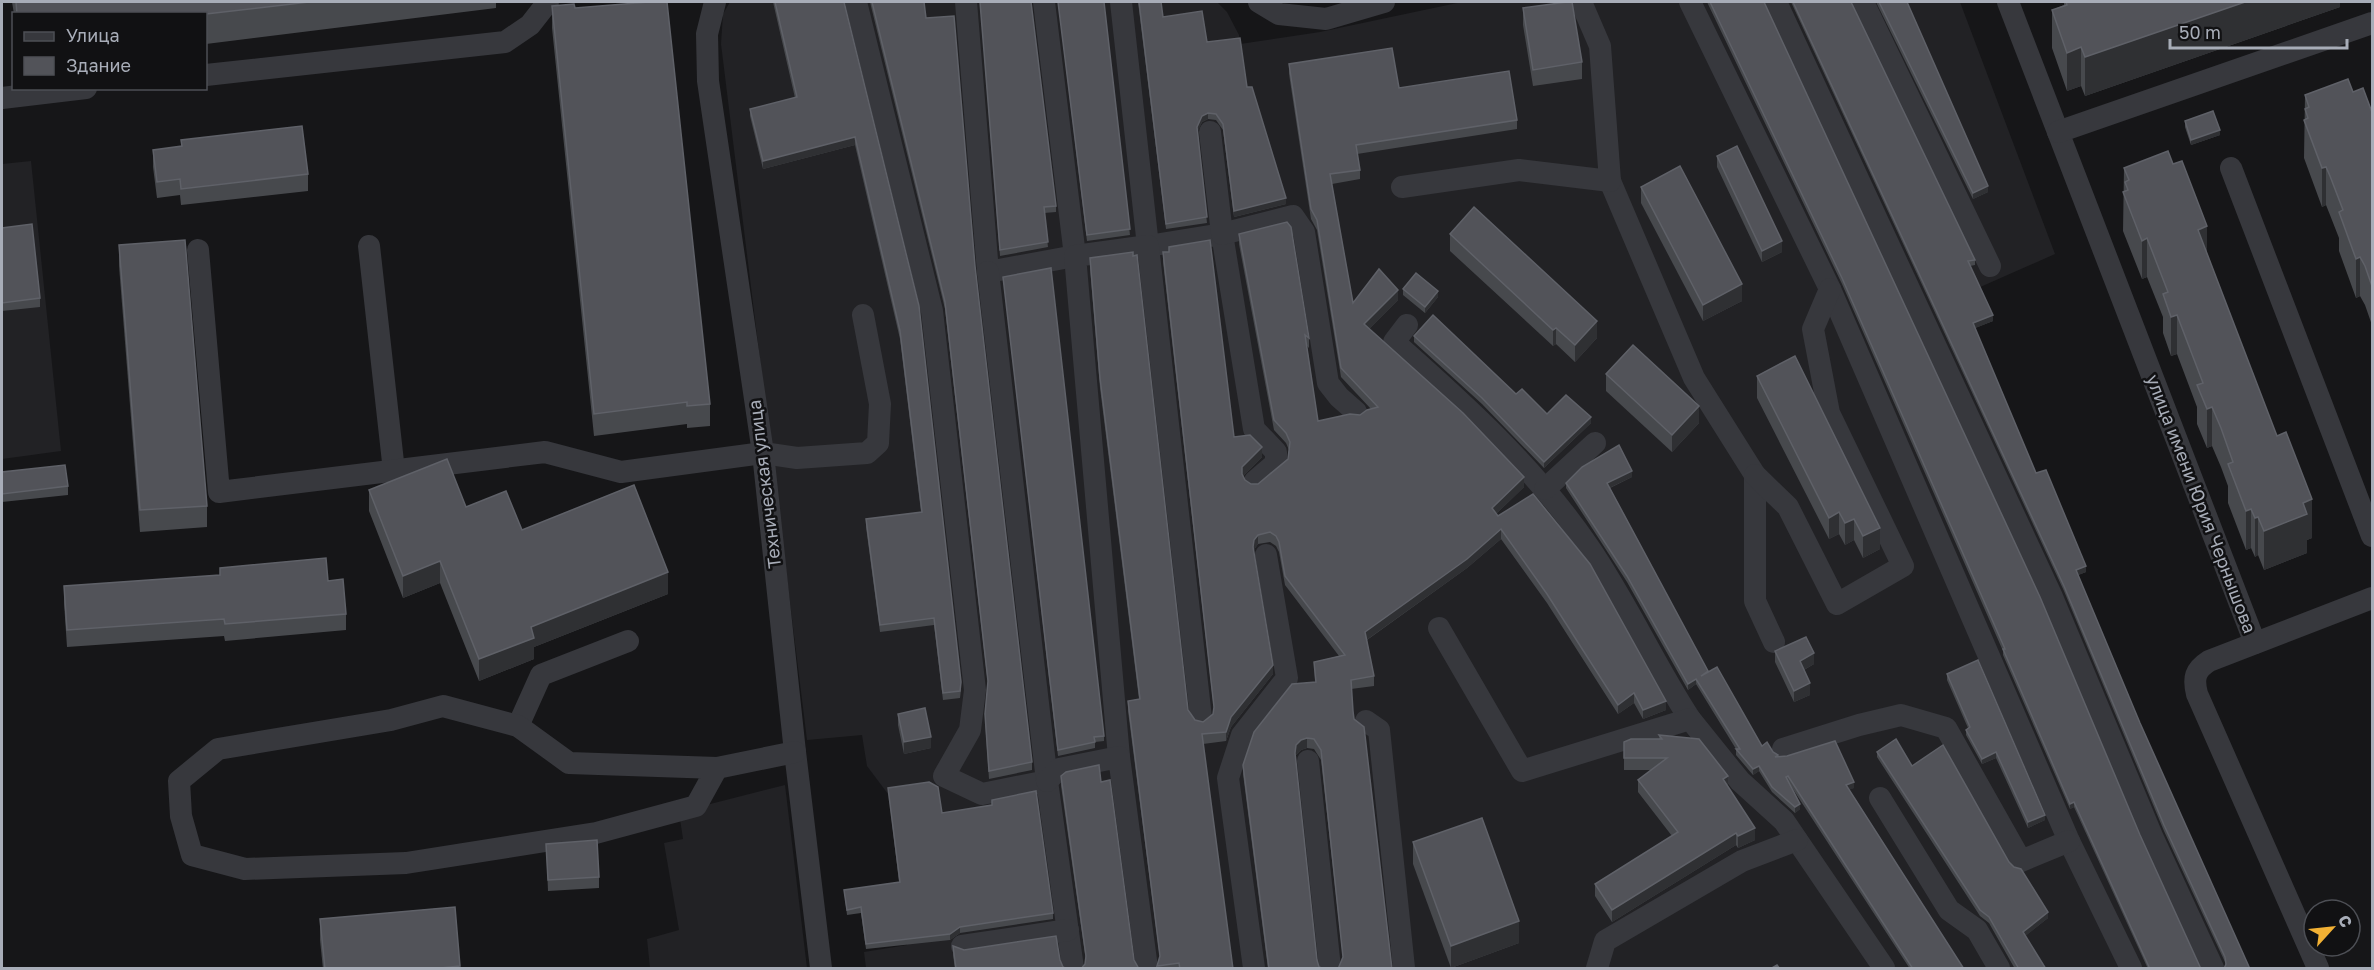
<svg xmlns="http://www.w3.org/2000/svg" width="2374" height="970" font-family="'Golos Text',sans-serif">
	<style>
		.built { fill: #222225 }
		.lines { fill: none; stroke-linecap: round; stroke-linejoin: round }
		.minor { stroke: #37383d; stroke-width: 22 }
		.wall { fill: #47494d }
		.shaded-wall { fill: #2f3033 }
		.building { fill: #525359; stroke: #5f6168; stroke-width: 1.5 }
		.labels { text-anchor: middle; stroke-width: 5; stroke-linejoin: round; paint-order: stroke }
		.street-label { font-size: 18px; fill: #a8adb8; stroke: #111113 }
	</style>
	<rect width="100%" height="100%" fill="#161618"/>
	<g class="built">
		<polygon points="730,2 1217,2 1227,12 1239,35 1240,44 1320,32 1462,2 1960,2 2055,254 1978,288 1993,321 1973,328 2140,729 2247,968 866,968 864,952 907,945 888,794 867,766 862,735 807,740 721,44 723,14"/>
		<polygon points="31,161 61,451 2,459 2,164"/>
		<polygon points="785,785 807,968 650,968 647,939 679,930 664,843 683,839 679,812"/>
	</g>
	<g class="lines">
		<g class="minor">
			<polyline points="715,2 707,34 708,81 763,453 795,752 821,968"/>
			<polyline points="856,2 932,311 975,690 970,730 944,776 982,794 1047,781 1073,968"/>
			<polyline points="966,2 988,272 1075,256 1044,2"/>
			<polyline points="1121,2 1148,246 1222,234 1254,429 1276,452 1276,463 1255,481"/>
			<polyline points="1259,2 1279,14 1326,19 1384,2"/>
			<polyline points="1690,2 1830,289 2069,841 2131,968"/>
			<polyline points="1776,2 2052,597 2152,836 2213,968"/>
			<polyline points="1863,2 1990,266"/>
			<polyline points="2008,2 2255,643"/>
			<polyline points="206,75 505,42 530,25 548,2"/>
			<polyline points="2,98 86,88"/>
			<polyline points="1210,132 1222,234 1293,216 1304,232 1328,383 1339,397 1356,412"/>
			<polyline points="2058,132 2372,23"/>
			<polyline points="2231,168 2372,536"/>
			<polyline points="1610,181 1694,378 1755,475 1755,601 1774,642"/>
			<polyline points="1402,187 1519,170 1610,181 1600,46 1581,2"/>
			<polyline points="369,246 394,471"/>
			<polyline points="198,250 219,492 545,452 621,472 763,453 797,458 867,453 878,443 880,404 863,315"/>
			<polyline points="988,272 1047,781"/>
			<path d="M1407,325L1394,342C1464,404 1535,468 1588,546C1626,601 1654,664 1690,719"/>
			<polyline points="1755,475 1788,507 1837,604 1903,566 1829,413 1813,329 1830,289"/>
			<polyline points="1545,489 1595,443"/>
			<polyline points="1439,628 1522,771 1690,719 1740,781 1784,821 1884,968"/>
			<polyline points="1366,721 1379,730 1404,968"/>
			<polyline points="518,726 541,675 628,641"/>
			<polyline points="1783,749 1859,725 1901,715 1946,728 2021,861 2069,841"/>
			<polyline points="1119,757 1075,256 1148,246 1201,718"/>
			<polyline points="1308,761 1330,968"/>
			<polyline points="717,768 569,763 518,726 443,706 391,720 218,749 179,781 181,816 192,855 245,869 406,863 596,833 696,806 717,768 795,752"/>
			<polyline points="1047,781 1059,769 1119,757 1147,968"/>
			<polyline points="1880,798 1949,910 1977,930 1999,968"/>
			<polyline points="962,946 1068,930"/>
			<polyline points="1254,968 1228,778 1242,735 1287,678 1266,555"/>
			<polyline points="1597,968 1605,941 1742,861 1797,840"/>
			<path d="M2318,968L2197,694C2193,678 2195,670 2209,661L2372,598"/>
		</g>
	</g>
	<g class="wall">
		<polygon points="12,2 496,2 496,8 206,44 206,14 14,14"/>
		<polygon points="773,2 844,2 961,690 960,698 943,700 934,625 880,632 866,527 866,519 921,512 900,339 855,145 763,169 750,116 750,109 795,98"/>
		<polygon points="870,2 924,2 926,18 975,266 1032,762 1032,770 989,779 985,721 988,685 945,309"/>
		<polygon points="980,2 1031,2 1056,206 1056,212 1044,213 1048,247 1000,256"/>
		<polygon points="1058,2 1104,2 1130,235 1087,241"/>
		<polygon points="1138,2 1161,2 1163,17 1207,42 1247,87 1286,204 1234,217 1223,130 1216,120 1208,119 1202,122 1197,132 1207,223 1166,229"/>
		<polygon points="1707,2 1764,2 2140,835 2201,969 2148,969 2074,807 2070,809 2003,655 2003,651 1842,284"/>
		<polygon points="1791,2 1851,2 1975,260 1975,265 1970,266 1993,321 1975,328 2036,473 2086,572 2078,575 2140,723 2250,969 2226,966 2225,962 2164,831 2064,591"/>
		<polygon points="1876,2 1907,2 1988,192 1973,199"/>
		<polygon points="2064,2 2340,2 2340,7 2085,96 2081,86 2067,91 2052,48 2052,10 2064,5"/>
		<polygon points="552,6 575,8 710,404 710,426 687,428 687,424 594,436 552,28"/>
		<polygon points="1523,8 1582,62 1582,79 1533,86 1523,25"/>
		<polygon points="1289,64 1399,88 1517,120 1517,129 1357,154 1360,170 1360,179 1332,184 1353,303 1398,300 1369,329 1524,487 1496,514 1666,710 1643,719 1634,703 1618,714 1547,603 1501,539 1467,568 1367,640 1374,676 1374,686 1351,689 1353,711 1392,969 1343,959 1321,760 1314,749 1307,748 1301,750 1296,755 1295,759 1317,960 1319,967 1324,969 1268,969 1243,774 1243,765 1315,682 1314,662 1339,656 1285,585 1279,552 1276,546 1270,542 1258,544 1253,551 1273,674 1231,727 1226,741 1203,744 1233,969 1157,969 1160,959 1128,711 1128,701 1139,699 1100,388 1090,268 1090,258 1188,710 1195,720 1203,722 1213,714 1214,710 1163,262 1163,252 1169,252 1169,247 1234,437 1262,457 1243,476 1245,480 1251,484 1258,484 1288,459 1289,450 1286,443 1274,430 1239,244 1239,234 1309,338 1309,348 1307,346 1318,421 1360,415 1371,409 1341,377 1317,230 1311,219 1289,74"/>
		<polygon points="2353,92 2373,115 2373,328 2365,305 2360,296 2356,298 2339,251 2339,238 2330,215 2326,205 2322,207 2304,158 2305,95"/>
		<polygon points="2185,121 2220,135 2191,145 2185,127"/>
		<polygon points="181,140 308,174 308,191 181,205 180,195 157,198 153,167 153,150 181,146"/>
		<polygon points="1717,156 1782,252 1762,262 1717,167"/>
		<polygon points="2124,168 2207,253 2312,538 2307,540 2307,553 2264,570 2258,555 2255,557 2251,548 2246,550 2228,503 2228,486 2221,467 2212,446 2207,448 2197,424 2197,407 2177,354 2171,356 2163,333 2163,317 2147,277 2142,279 2123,231"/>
		<polygon points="1641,187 1742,301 1703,321 1641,203"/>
		<polygon points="2,228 40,298 40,307 2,311"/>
		<polygon points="1450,234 1597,338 1575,362 1556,344 1553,346 1450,251"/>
		<polygon points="119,245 207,506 207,527 140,532 119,266"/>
		<polygon points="1003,277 1104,736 1104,741 1095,742 1095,748 1058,756"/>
		<polygon points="1403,289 1438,297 1425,313 1403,295"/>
		<polygon points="1414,336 1516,394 1547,414 1591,423 1544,468 1482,404 1414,342"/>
		<polygon points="1606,374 1699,423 1672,452 1606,391"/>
		<polygon points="1757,376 1880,549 1863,558 1854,540 1845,545 1839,534 1829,539 1757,398"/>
		<polygon points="2,472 68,486 68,495 2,502"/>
		<polygon points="1632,477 1610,488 1708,671 1762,746 1773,752 1778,757 1854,788 1849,789 1964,969 1910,969 1789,783 1800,809 1795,813 1772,792 1759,771 1753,775 1736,755 1736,749 1696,684 1688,690 1627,582 1566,488 1566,483"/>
		<polygon points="369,490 466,507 522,530 668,594 534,647 534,659 479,681 440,583 403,598 369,511"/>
		<polygon points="220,568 328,581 346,614 346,630 225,641 224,636 67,647 64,603 64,586 220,575"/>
		<polygon points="1775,651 1814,664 1804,670 1810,695 1794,702 1775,662"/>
		<polygon points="1947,674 2045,820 2028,828 1996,758 1982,764 1966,735 1966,730 1968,728 1947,680"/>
		<polygon points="898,714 931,748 904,754 898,725"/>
		<polygon points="1659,735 1728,787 1755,840 1738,848 1736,845 1612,922 1595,896 1595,884 1672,836 1638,792 1638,780 1651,770 1624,770 1624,742 1659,739"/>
		<polygon points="1877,752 1912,766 2009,862 2048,918 2025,936 2046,969 2015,969 1989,923 1980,916 1877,757"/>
		<polygon points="1061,776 1101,782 1134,960 1085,964 1086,961 1061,786"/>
		<polygon points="888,788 942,813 1053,913 1053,919 960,933 950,940 866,949 861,913 847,915 844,890 899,882"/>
		<polygon points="1413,842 1519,943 1451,968 1413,864"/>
		<polygon points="546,844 599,877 599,888 548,891"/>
		<polygon points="455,907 460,969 323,969 320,940 320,919"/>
		<polygon points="953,946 964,950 1060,960 1063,967 1067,969 955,969 953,955"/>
	</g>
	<g class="shaded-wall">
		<polygon points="2245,2 2340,2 2340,7 2085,96 2085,57"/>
		<polygon points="2081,47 2081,86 2067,91 2067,53"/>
		<polygon points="1208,113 1208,119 1202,122 1197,133 1197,127 1202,116"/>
		<polygon points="2220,130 2220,135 2191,145 2191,140"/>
		<polygon points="855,137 855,145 763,169 763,161"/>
		<polygon points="2326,167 2326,205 2322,207 2322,168"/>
		<polygon points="1988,186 1988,192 1973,199 1973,193"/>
		<polygon points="1286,198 1286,204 1234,217 1234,211"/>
		<polygon points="2207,226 2207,265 2198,230"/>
		<polygon points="2147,238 2147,277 2142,279 2142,241"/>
		<polygon points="1782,241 1782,252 1762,262 1762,251"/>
		<polygon points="2360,257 2360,296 2356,298 2356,259"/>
		<polygon points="1742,284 1742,301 1703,321 1703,305"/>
		<polygon points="1398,290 1398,300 1364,334 1364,324"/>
		<polygon points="1438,291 1438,297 1425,313 1425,307"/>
		<polygon points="1993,315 1993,321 1973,329 1973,323"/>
		<polygon points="2177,315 2177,354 2171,356 2171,317"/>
		<polygon points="1597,321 1597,338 1575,362 1575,345"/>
		<polygon points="1556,328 1556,344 1553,346 1553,330"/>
		<polygon points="1699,406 1699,423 1672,452 1672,435"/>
		<polygon points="2212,407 2212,446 2207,448 2207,409"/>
		<polygon points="1591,417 1591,423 1544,468 1544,462"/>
		<polygon points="1262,447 1262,457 1242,477 1242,467"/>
		<polygon points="1632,471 1632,477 1607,489 1607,483"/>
		<polygon points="1524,477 1524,487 1492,518 1492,508"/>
		<polygon points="2312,499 2312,538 2307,540 2307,553 2264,570 2264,531 2303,503"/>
		<polygon points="2251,509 2251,548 2246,550 2246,511"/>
		<polygon points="1839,512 1839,534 1829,539 1829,518"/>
		<polygon points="2258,517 2258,555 2255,557 2255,518"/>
		<polygon points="1854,519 1854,540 1845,545 1845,523"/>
		<polygon points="1880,528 1880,549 1863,558 1863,536"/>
		<polygon points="1501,529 1501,539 1467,568 1365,641 1365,632"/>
		<polygon points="1258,535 1258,544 1254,550 1253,557 1254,540"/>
		<polygon points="440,561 440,583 403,598 403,576"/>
		<polygon points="2086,566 2086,572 2076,576 2076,570"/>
		<polygon points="668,572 668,594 534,647 534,659 479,681 479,659 531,627"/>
		<polygon points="1814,653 1814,664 1800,672 1800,661"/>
		<polygon points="1273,665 1273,674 1231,727 1226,741 1226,732 1231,717"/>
		<polygon points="1696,679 1696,684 1688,690 1688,684"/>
		<polygon points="1810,683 1810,695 1794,702 1794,691"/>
		<polygon points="1634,693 1634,703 1618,714 1618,705"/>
		<polygon points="1666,701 1666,710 1643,719 1643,710"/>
		<polygon points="931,737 931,748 904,754 904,742"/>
		<polygon points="1307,738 1307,748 1301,750 1296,755 1295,762 1295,753 1296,745 1301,740"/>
		<polygon points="1996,752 1996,758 1982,764 1982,759"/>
		<polygon points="1759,766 1759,771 1753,775 1753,769"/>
		<polygon points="1728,776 1728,788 1723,779"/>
		<polygon points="1854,782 1854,788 1846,791 1846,785"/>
		<polygon points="2074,802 2074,807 2070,809 2070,804"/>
		<polygon points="1800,804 1800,809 1795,813 1795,807"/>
		<polygon points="2045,815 2045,820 2028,828 2028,822"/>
		<polygon points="1755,828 1755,840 1738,848 1738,836"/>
		<polygon points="1736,833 1736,845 1612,922 1612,910"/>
		<polygon points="2048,912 2048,918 2023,938 2023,932"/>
		<polygon points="1519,921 1519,943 1451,968 1451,946"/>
		<polygon points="960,927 960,933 950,940 950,934"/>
	</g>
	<g class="building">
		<polygon points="16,2 309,2 206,14 17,14"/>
		<polygon points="649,2 667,2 710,404 687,406 687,402 594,414 552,6 574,4 575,8"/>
		<polygon points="775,2 844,2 919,306 961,682 960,691 943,693 934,618 880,625 866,519 922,512 900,331 855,137 763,161 750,109 797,97"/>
		<polygon points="872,2 924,2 926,18 954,16 975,266 1032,762 989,771 985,714 988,681 945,302"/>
		<polygon points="980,2 1031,2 1056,206 1044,207 1048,242 1000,250"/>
		<polygon points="1058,2 1104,2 1130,229 1087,235"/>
		<polygon points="1139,2 1161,2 1163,17 1202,11 1207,42 1240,38 1247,87 1252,87 1286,198 1234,211 1223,124 1216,114 1208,113 1202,116 1197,127 1207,217 1166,224"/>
		<polygon points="1567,2 1572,2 1582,62 1533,70 1523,8"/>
		<polygon points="1710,2 1764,2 2040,597 2140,835 2201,969 2150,969 2074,802 2070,804 2003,649 2005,649 1842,278"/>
		<polygon points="1793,2 1851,2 1975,260 1968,261 1993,315 1973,323 2036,473 2046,470 2086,566 2076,570 2140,723 2250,969 2224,969 2226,964 2225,957 2164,825 2064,586"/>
		<polygon points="1879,2 1907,2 1988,186 1973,193"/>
		<polygon points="2066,2 2245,2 2085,57 2081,47 2067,53 2052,10 2067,5"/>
		<polygon points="1392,48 1399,88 1509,71 1517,120 1356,145 1360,170 1330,174 1353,303 1379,269 1398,290 1364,324 1463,413 1524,477 1492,508 1498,516 1533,494 1590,564 1666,701 1643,710 1634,693 1618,705 1547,594 1501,529 1467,559 1365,632 1374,676 1351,680 1353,711 1354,719 1364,727 1392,969 1338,969 1343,957 1321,750 1314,739 1307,738 1301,740 1296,745 1295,753 1317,960 1319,967 1324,969 1269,969 1243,765 1254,732 1292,684 1316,682 1314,662 1345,655 1285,576 1279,542 1276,536 1270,532 1258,535 1254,540 1253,547 1273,665 1231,717 1226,732 1202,734 1233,969 1180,969 1179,963 1157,966 1160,956 1128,701 1140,699 1100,378 1090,258 1133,252 1133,256 1137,255 1188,710 1195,720 1203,722 1213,714 1214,707 1163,252 1169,252 1169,247 1210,240 1234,437 1250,435 1262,447 1242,467 1242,474 1245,480 1251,484 1258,484 1288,459 1290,442 1286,433 1274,420 1239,234 1287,222 1291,227 1309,338 1305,335 1318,421 1350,414 1360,415 1367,410 1378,407 1341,368 1317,220 1311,209 1289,64"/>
		<polygon points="2348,79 2353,92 2363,88 2373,115 2373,289 2365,266 2360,257 2356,259 2339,212 2343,210 2330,176 2326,167 2322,168 2304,120 2308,118 2305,109 2309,107 2305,95"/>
		<polygon points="2213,111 2220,130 2191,140 2185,121"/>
		<polygon points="302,126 308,174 181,189 180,179 157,182 153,150 182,146 181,140"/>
		<polygon points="1737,146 1782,241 1762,251 1717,156"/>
		<polygon points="2168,151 2173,164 2182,161 2207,226 2198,230 2277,436 2286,432 2312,499 2303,503 2307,514 2264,531 2258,517 2255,518 2251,509 2246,511 2228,464 2233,462 2221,428 2212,407 2207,409 2197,385 2203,383 2177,315 2171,317 2163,294 2168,292 2147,238 2142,241 2123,192 2128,190 2125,182 2129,180 2124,168"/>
		<polygon points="1680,166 1742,284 1703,305 1641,187"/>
		<polygon points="1474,207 1597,321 1575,345 1556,328 1553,330 1450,234"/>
		<polygon points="32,224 40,298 2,303 2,228"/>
		<polygon points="185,240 207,506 140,510 119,245"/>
		<polygon points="1051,268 1104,736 1094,737 1095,742 1058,750 1003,277"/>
		<polygon points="1416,273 1438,291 1425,307 1403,289"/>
		<polygon points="1433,315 1516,394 1522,389 1547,414 1566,395 1591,417 1544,462 1482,398 1414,336"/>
		<polygon points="1633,345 1699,406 1672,435 1606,374"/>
		<polygon points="1795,356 1880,528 1863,536 1854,519 1845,523 1839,512 1829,518 1757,376"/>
		<polygon points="1619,445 1632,471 1607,483 1708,671 1701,676 1717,667 1762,746 1767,742 1773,752 1778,755 1775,757 1787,756 1835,741 1854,782 1846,785 1964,969 1913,969 1788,776 1786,777 1800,804 1795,807 1772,787 1759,766 1753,769 1736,749 1740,749 1696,679 1688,684 1627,576 1566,483 1582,467"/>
		<polygon points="447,459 466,507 506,491 522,530 634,485 668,572 531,627 534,638 479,659 440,561 403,576 369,490"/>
		<polygon points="65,465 68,486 2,494 2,472"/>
		<polygon points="326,558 328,581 343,579 346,614 225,624 224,619 67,630 64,586 220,575 220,568"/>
		<polygon points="1806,637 1814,653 1800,661 1810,683 1794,691 1775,651"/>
		<polygon points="1978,660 2045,815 2028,822 1996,752 1982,759 1966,730 1970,727 1947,674"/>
		<polygon points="925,708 931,737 904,742 898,714"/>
		<polygon points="1659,735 1699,739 1728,776 1723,779 1755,828 1738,836 1736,833 1612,910 1595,884 1678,832 1638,780 1667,758 1624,758 1624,742 1631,739 1662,739"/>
		<polygon points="1896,739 1912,766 1943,745 2009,862 2014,867 2021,869 2048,912 2023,932 2046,969 2019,969 1989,917 1980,910 1877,752"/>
		<polygon points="1099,765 1101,782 1110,780 1134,960 1139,969 1081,969 1085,964 1086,956 1061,776 1066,772"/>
		<polygon points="929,782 938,787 942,813 992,805 992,800 1036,791 1053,913 960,927 950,934 866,944 861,907 847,910 844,890 900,882 888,788"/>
		<polygon points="1482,818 1519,921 1451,946 1413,842"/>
		<polygon points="597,840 599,877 548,880 546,844"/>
		<polygon points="455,907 460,966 430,969 325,969 320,919"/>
		<polygon points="1056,936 1060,960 1063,967 1067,969 956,969 953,946 964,950"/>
		<polygon points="1777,965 1780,969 1770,969"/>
	</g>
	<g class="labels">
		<g class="street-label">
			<text transform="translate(765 484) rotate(-97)" y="6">Техническая улица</text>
			<text transform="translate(2201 504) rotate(69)" y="6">улица имени Юрия Чернышова</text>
		</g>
	</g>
	<rect width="2374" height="970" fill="none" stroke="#a8adb8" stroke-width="6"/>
	<rect x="12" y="12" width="195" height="78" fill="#111113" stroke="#4d4f55" stroke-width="1.5"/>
	<rect x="24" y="32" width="30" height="9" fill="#37383d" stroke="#4d4f55" stroke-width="1.5"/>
	<text x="66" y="42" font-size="18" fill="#a8adb8">Улица</text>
	<rect x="24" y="57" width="30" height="18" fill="#525359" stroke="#4d4f55" stroke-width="1.5"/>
	<text x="66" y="72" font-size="18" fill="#a8adb8">Здание</text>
	<g transform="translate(2332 928) rotate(63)"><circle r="28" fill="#111113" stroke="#4d4f55" stroke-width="1.5"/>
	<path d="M0-4.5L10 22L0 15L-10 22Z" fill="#f2b134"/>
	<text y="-9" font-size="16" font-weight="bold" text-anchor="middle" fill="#a8adb8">С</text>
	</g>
	<path d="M2170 39v9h177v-9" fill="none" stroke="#a8adb8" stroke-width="3"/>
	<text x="2179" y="39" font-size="18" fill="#a8adb8" stroke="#111113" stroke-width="4.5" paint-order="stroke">50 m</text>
</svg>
